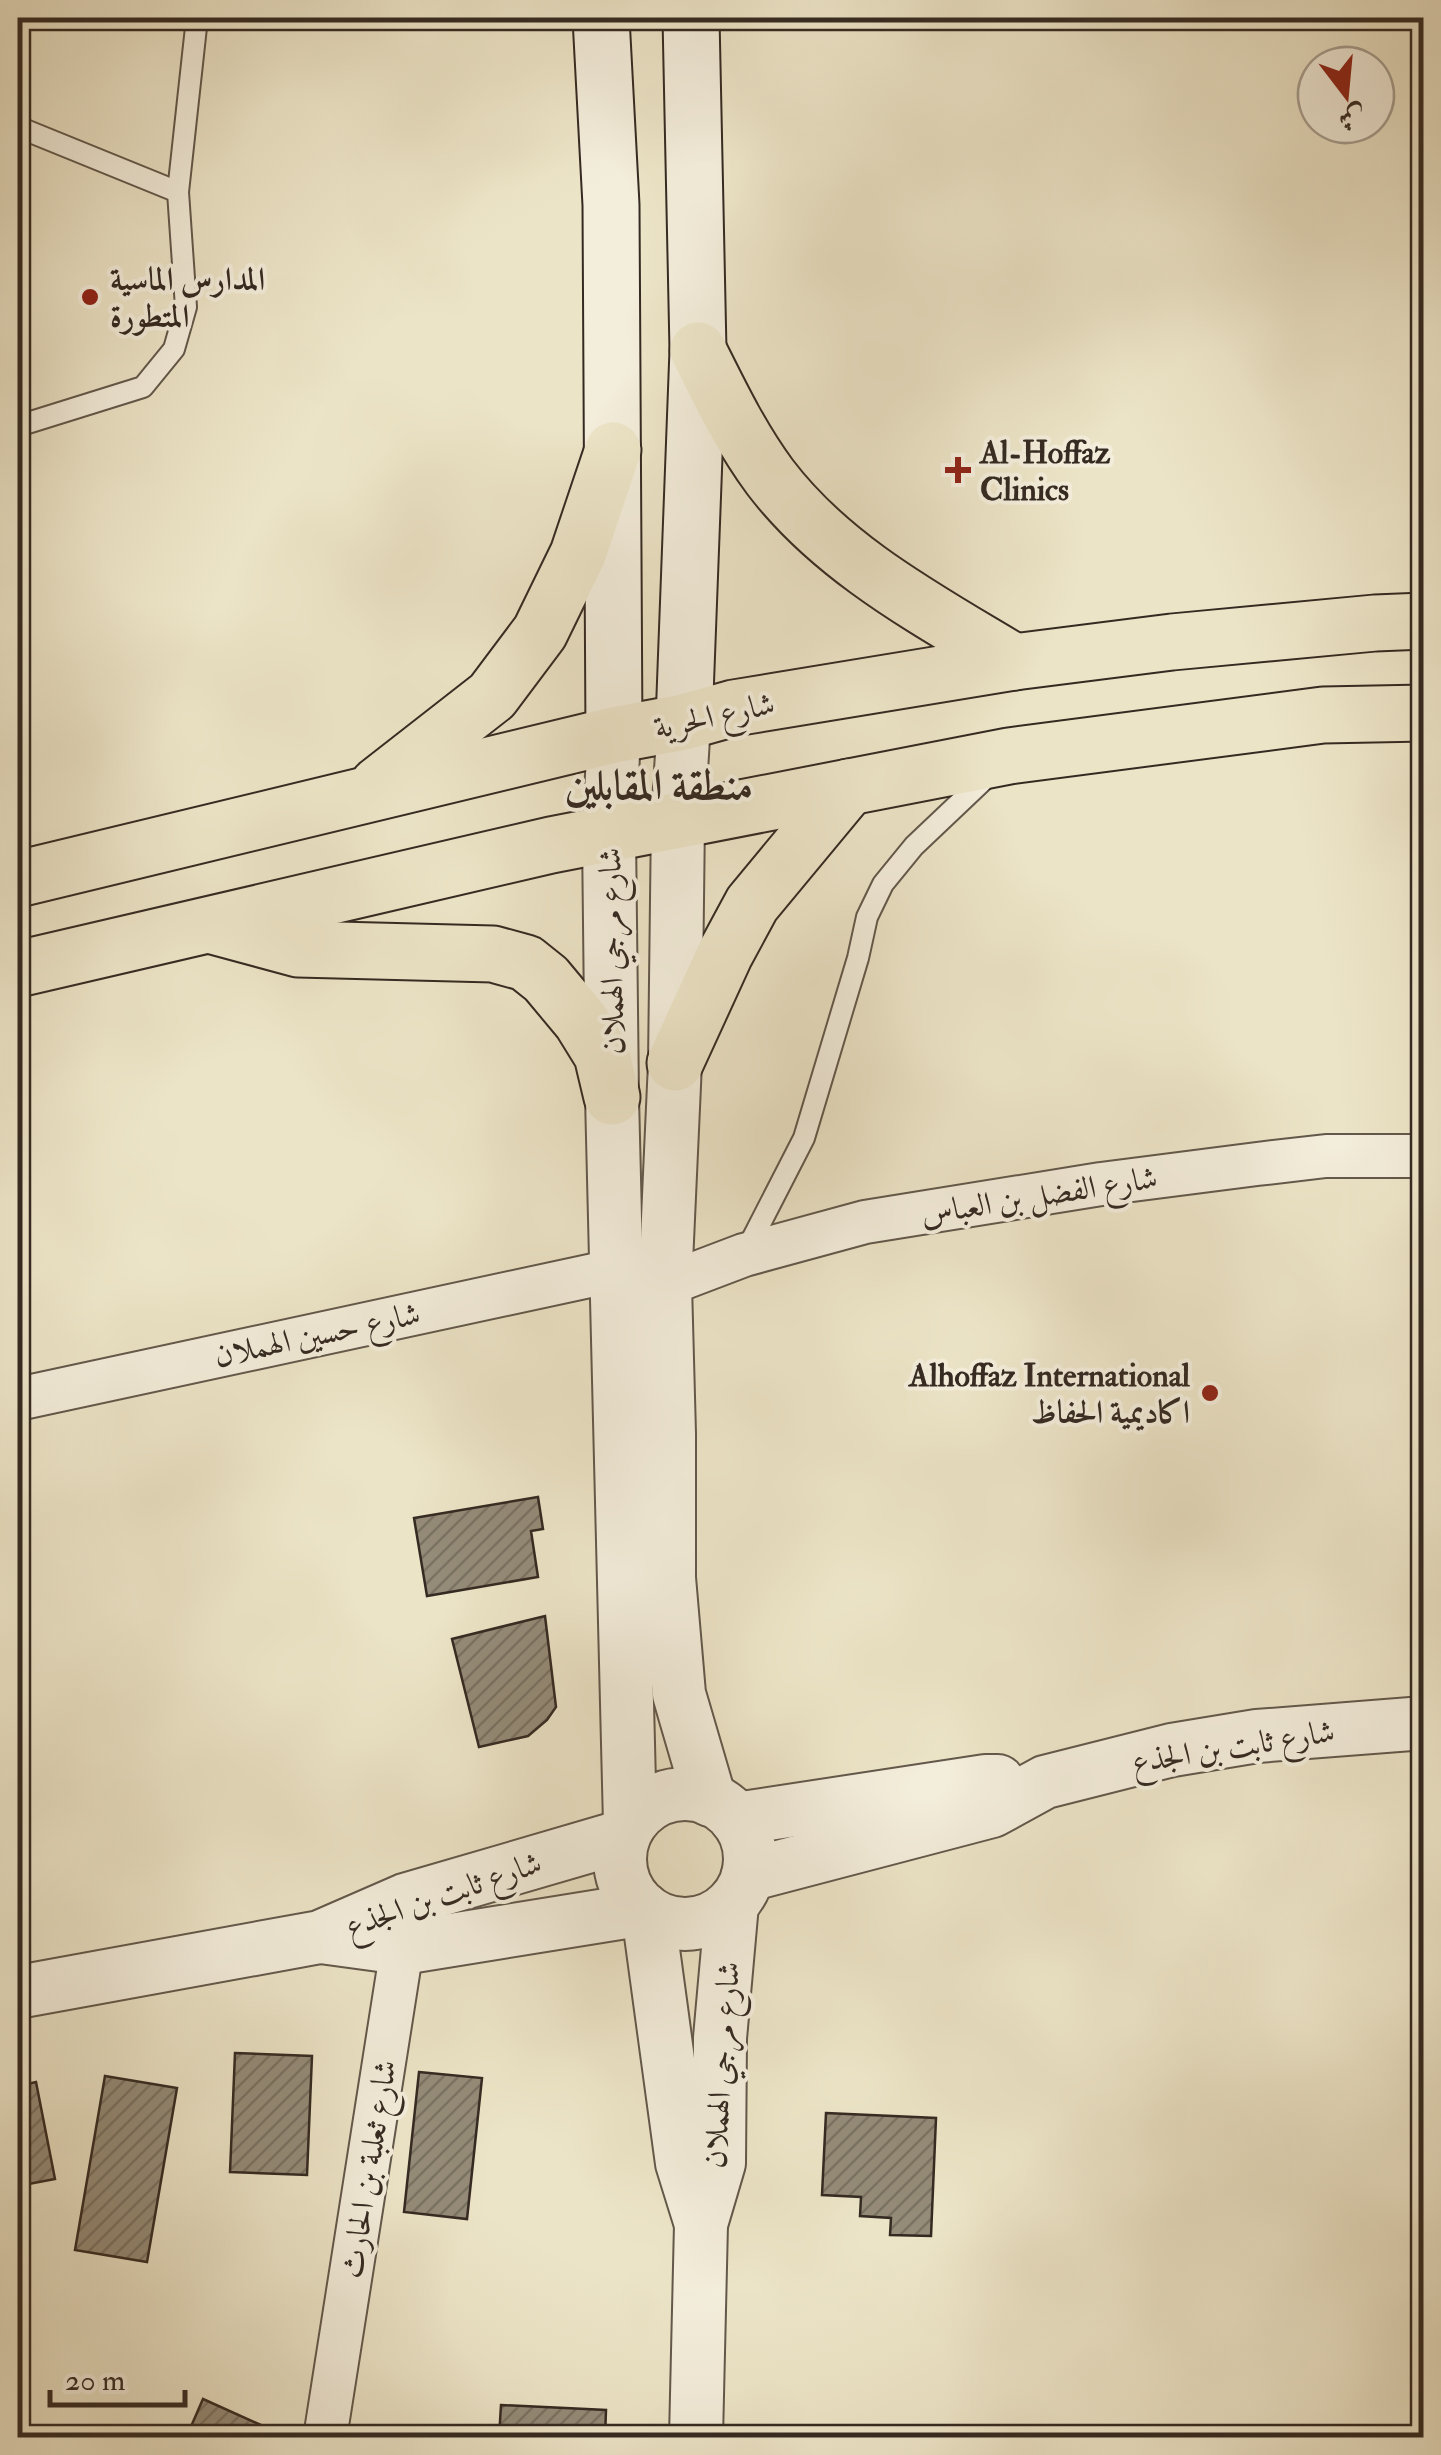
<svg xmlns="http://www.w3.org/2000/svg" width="1441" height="2455" font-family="'IM FELL Double Pica',Amiri,serif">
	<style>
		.building { fill: url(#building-hatch); stroke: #352a22; stroke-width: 2.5 }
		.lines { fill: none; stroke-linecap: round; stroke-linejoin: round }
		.service-casing { stroke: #63584b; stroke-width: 24 }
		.minor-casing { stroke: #63584b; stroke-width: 46 }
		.tertiary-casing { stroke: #63584b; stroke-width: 56 }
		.secondary-casing { stroke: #352a22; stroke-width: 59 }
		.trunk-casing { stroke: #352a22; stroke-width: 59 }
		.service { stroke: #f3eddb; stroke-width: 20 }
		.minor { stroke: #f3eddb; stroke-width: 42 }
		.tertiary { stroke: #f3eddb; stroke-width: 52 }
		.secondary { stroke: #f3eddb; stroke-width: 55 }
		.trunk { stroke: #ece4c7; stroke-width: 55 }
		.poi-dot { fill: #8f2418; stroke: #f3eddb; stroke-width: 4 }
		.labels { text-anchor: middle; stroke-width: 8; stroke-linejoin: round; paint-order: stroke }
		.poi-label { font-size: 32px; font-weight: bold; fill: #352a22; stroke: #f3eddb; text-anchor: start }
		.street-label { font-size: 32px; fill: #352a22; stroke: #f3eddb }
		.district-label { font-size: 42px; font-weight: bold; fill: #352a22; stroke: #f3eddb }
	</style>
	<defs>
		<pattern id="building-hatch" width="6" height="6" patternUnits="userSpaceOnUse" patternTransform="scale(2.5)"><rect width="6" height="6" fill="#948b78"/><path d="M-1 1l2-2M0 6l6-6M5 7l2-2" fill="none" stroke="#7a7262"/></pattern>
	</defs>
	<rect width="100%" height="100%" fill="#ece4c7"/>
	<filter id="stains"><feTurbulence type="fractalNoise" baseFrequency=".002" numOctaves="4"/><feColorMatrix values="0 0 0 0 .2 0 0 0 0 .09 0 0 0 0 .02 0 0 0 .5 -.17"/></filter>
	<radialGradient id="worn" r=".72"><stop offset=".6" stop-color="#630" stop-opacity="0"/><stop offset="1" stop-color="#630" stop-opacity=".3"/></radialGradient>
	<g class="building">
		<polygon points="538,1497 543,1529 531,1531 538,1577 427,1596 414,1518"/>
		<polygon points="545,1616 556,1707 547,1720 528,1736 479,1747 452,1639"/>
		<polygon points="235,2053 312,2056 307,2175 230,2172"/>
		<polygon points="419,2072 482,2078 467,2219 404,2212"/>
		<polygon points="105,2076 177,2088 147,2262 75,2250"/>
		<polygon points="36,2082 55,2179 18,2186 18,2086"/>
		<polygon points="826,2113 936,2118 931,2236 890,2235 891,2218 860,2216 861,2197 822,2195"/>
		<polygon points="203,2399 290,2438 186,2438"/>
		<polygon points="501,2405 606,2410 605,2438 499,2438"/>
	</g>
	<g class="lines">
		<defs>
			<g id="service">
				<polyline points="18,127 178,192"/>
				<polyline points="18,426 143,387 174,349 186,307 178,192 197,18"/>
				<polyline points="745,1253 804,1138 858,958 867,917 883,884 914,846 991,773"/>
			</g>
			<g id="minor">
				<polyline points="665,1285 744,1255 865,1222 1101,1184 1257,1164 1326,1156 1424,1156"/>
				<polyline points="18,1399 617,1270"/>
				<polyline points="325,2438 402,1948 404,1919"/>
			</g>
			<g id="tertiary">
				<polyline points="684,722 678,819 675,1063 665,1285 669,1434 669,1578 679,1694 710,1800"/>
				<polyline points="614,735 609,835 612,1097 630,1824"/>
				<circle cx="685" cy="1859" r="65"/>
				<polyline points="736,1819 986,1781 998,1781"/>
				<polyline points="748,1875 992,1811 1045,1782 1172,1750 1257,1736 1424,1723"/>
				<polyline points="648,1913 682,2163 701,2224"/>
				<polyline points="321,1937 402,1948 644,1909"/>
				<polyline points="18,1992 320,1937 405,1900 624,1836"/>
				<polyline points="696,2438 701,2224 719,2163 720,2038 732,1904"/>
			</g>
			<g id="secondary">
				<polyline points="601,18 611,205 614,735"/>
				<polyline points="684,722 698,350 691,18"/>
			</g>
			<g id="trunk">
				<path d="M698,350C720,394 741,438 770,477C833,560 928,610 1014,662"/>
				<polyline points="378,785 492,696 540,632 578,554 613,450"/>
				<polyline points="18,879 614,735 684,722 734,708 1014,662 1172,642 1375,623 1424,621"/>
				<polyline points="213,926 298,949 493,954 526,963 546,979 581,1021 602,1055 612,1097"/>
				<polyline points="18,969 551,845 1009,756 1323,715 1424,713"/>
				<polyline points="675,1063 725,954 752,904 849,787"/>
			</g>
		</defs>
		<use href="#service" class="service-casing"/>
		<use href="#minor" class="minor-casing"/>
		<use href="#tertiary" class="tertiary-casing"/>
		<use href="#secondary" class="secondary-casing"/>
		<use href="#trunk" class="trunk-casing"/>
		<use href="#service" class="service"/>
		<use href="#minor" class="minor"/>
		<use href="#tertiary" class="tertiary"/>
		<use href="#secondary" class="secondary"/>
		<use href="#trunk" class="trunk"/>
	</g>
	<g class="poi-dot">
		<circle cx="90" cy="297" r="10"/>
		<path d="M953 455h10v10h10v10h-10v10h-10v-10h-10v-10h10z"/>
		<circle cx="1210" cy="1393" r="10"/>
	</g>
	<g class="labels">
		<g class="poi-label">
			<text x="110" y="290">المدارس الماسية<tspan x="110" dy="37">المتطورة</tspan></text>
			<text x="980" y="463">Al-Hoffaz<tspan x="980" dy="37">Clinics</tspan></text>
			<text x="1190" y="1386" text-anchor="end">Alhoffaz International<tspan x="1190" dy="37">اكاديمية الحفاظ</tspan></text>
		</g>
		<g class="street-label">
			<text transform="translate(714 715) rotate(-12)" y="11">شارع الحرية</text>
			<text transform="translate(611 951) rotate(-91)" y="11">شارع مرجي الهملان</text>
			<text transform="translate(1039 1195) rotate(-9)" y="11">شارع الفضل بن العباس</text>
			<text transform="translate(317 1334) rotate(-12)" y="11">شارع حسين الهملان</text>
			<text transform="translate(1233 1746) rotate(-9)" y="11">شارع ثابت بن الجذع</text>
			<text transform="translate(443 1894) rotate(-19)" y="11">شارع ثابت بن الجذع</text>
			<text transform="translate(721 2065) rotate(-86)" y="11">شارع مرجي الهملان</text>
			<text transform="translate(368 2169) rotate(-81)" y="11">شارع ثعلبة بن الحارث</text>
		</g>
		<g class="district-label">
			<text x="659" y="799">منطقة المقابلين</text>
		</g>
	</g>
	<rect width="1441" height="2455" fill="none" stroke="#ece4c7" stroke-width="60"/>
	<rect x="20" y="20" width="1401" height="2415" fill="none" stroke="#352a22" stroke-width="5"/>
	<rect x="30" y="30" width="1381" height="2395" fill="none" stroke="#352a22" stroke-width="2.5"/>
	<g transform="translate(1346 95) rotate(164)"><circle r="48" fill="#f3eddb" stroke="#a79f91" stroke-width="2.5"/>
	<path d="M0-8L18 38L0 25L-18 38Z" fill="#8f2418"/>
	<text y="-15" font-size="28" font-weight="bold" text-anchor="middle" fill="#352a22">ش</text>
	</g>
	<path d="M50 2390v15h135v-15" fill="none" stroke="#352a22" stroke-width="5"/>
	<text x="65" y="2390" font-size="30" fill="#352a22" stroke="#f3eddb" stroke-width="8" paint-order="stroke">20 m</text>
	<rect width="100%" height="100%" filter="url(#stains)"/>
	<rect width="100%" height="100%" fill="url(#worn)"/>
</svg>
